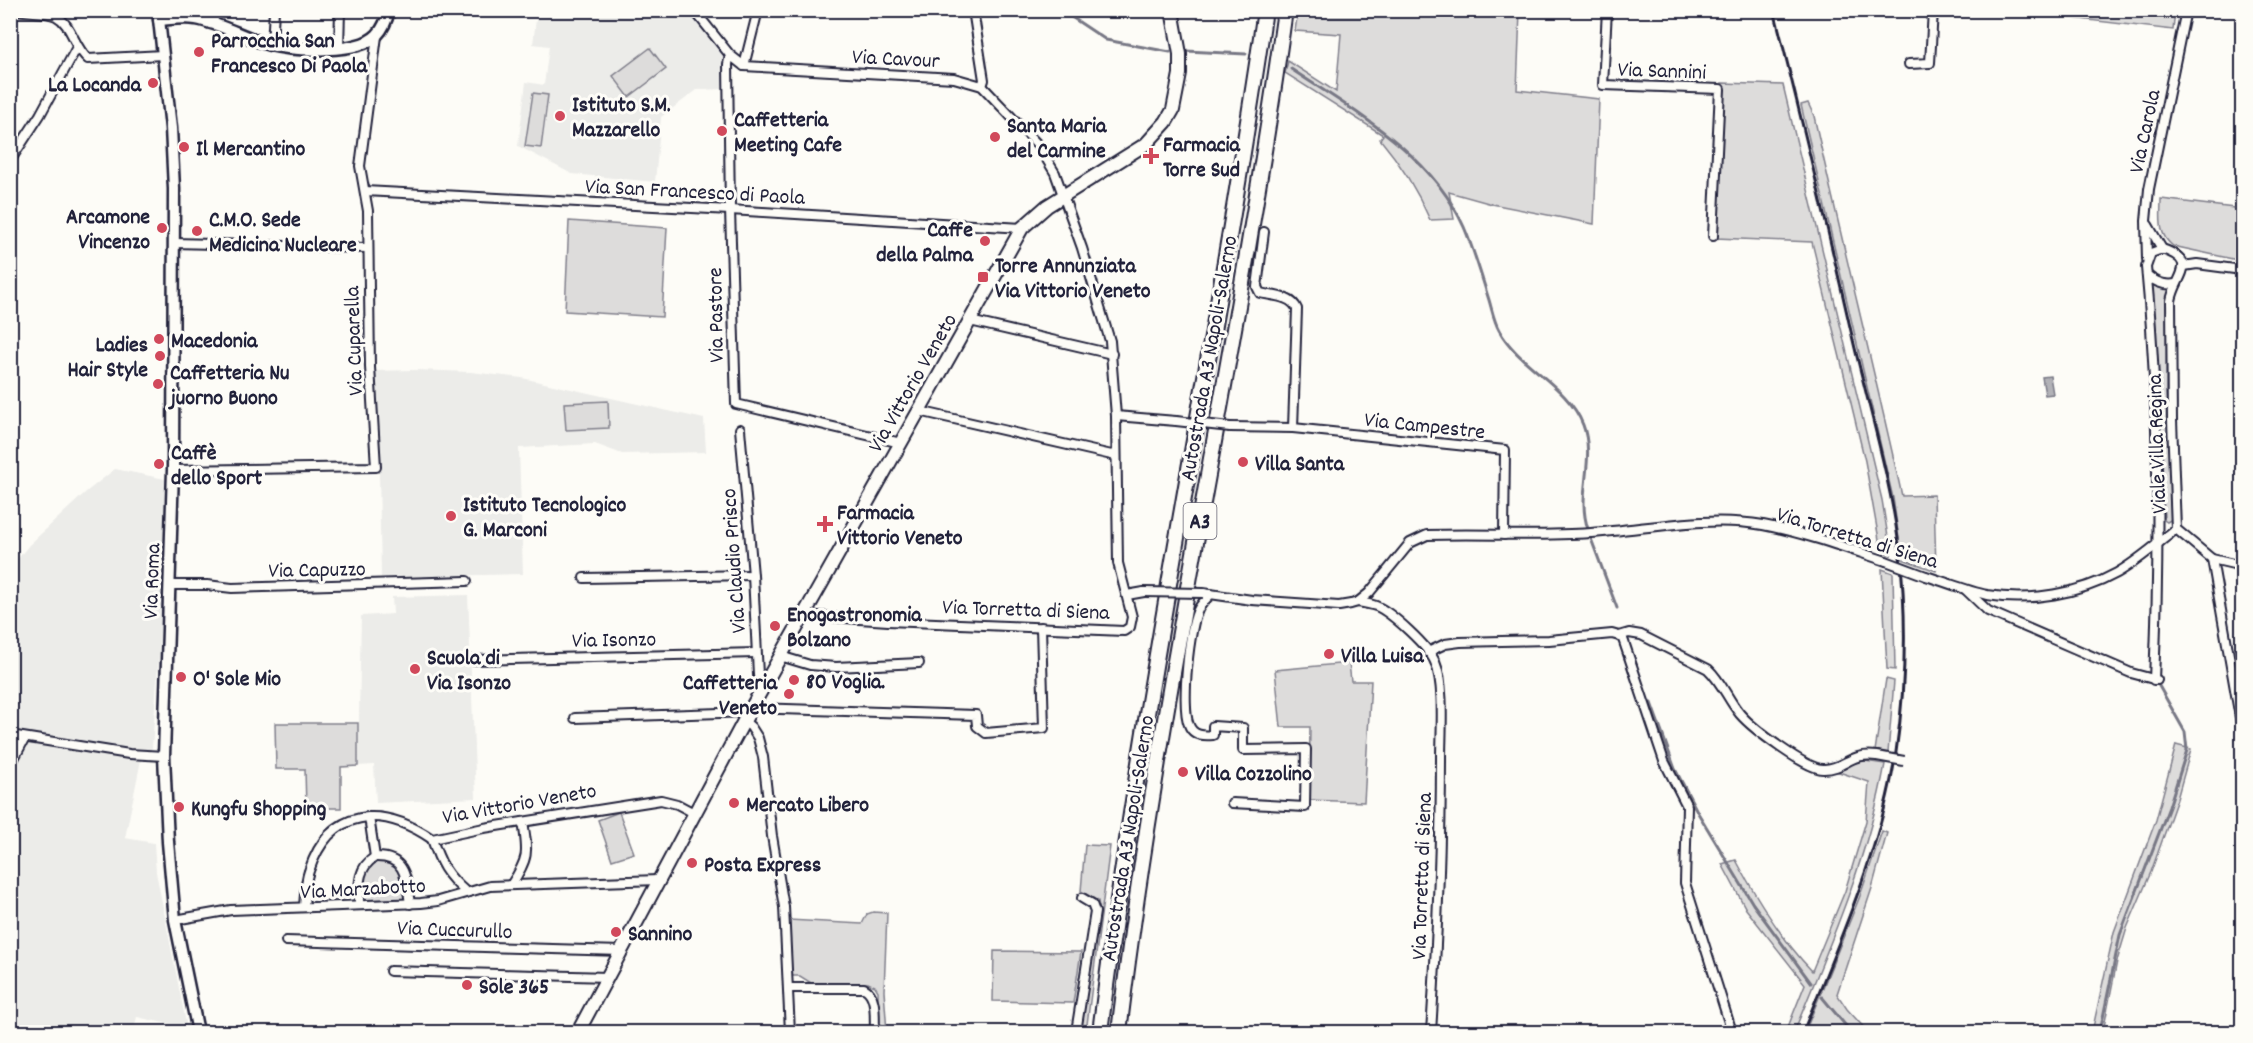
<svg xmlns="http://www.w3.org/2000/svg" width="2253" height="1043" font-family="Dekko,sans-serif">
	<style>
		.built { fill: #ecece9 }
		.green { fill: #dddcdb; stroke: #807f8b; stroke-width: 1.5 }
		.water { fill: #b2b2b7; stroke: #787885; stroke-width: 1.5 }
		.lines { fill: none; stroke-linecap: round; stroke-linejoin: round }
		.stream { stroke: #787885; stroke-width: 3 }
		.street-casing { stroke: #22223b; stroke-width: 12 }
		.secondary-casing { stroke: #22223b; stroke-width: 15 }
		.primary-casing { stroke: #22223b; stroke-width: 16 }
		.highway-casing { stroke: #22223b; stroke-width: 18 }
		.street { stroke: #fdfcf7; stroke-width: 8 }
		.secondary { stroke: #fdfcf7; stroke-width: 10 }
		.primary { stroke: #fdfcf7; stroke-width: 12 }
		.highway { stroke: #fdfcf7; stroke-width: 14 }
		.rail { stroke: #22223b; stroke-width: 3 }
		.street-bridge-casing { stroke: #22223b; stroke-width: 12; stroke-linecap: butt }
		.street-bridge { stroke: #fdfcf7; stroke-width: 8 }
		.poi-dot { fill: #d1495b; stroke: #fdfcf7; stroke-width: 2 }
		.labels { text-anchor: middle; stroke-width: 6; stroke-linejoin: round; paint-order: stroke }
		.shield { fill: #fdfcf7; stroke: #646373; stroke-width: 1.5 }
		.shield-label { font-size: 21px; font-weight: bold; fill: #22223b }
		.poi-label { font-size: 22px; font-weight: bold; fill: #22223b; stroke: #fdfcf7; text-anchor: start }
		.street-label { font-size: 22px; fill: #22223b; stroke: #fdfcf7 }
	</style>
	<rect width="100%" height="100%" fill="#fdfcf7"/>
	<filter id="ink" filterUnits="userSpaceOnUse"><feTurbulence type="fractalNoise" baseFrequency=".0167" numOctaves="2"/><feDisplacementMap in="SourceGraphic" scale="12" xChannelSelector="R" yChannelSelector="G"/><feConvolveMatrix kernelMatrix="1 2 1 2 8 2 1 2 1" color-interpolation-filters="sRGB"/></filter>
	<g filter="url(#ink)">
		<g class="built">
			<polygon points="537,11 687,11 723,56 724,89 697,90 661,117 655,182 572,174 518,146 526,82 544,85 549,46 533,44"/>
			<polygon points="416,370 471,372 522,378 704,419 706,452 622,454 595,444 519,448 523,574 381,577 379,473 372,371"/>
			<polygon points="115,469 165,479 161,626 152,748 141,760 125,838 154,843 156,872 187,1028 137,1017 133,1032 11,1032 11,567 29,545 86,492"/>
			<polygon points="468,595 476,798 376,803 374,765 358,766 361,616 393,614 392,597"/>
		</g>
		<g class="green">
			<path d="M1426,10L1437,12L1438,10L1520,11L1517,90L1599,99L1594,224L1492,204L1449,192L1454,219L1430,220C1417,190 1401,164 1380,139L1383,135L1285,73L1288,61L1336,92L1341,34L1295,31L1298,11Z"/>
			<polygon points="2004,10 2175,10 2175,11 2173,30"/>
			<polygon points="650,48 666,69 629,97 613,76"/>
			<polygon points="1722,83 1783,85 1882,500 1891,555 1881,551 1865,461 1812,242 1716,238"/>
			<polygon points="533,93 548,95 541,148 525,146"/>
			<path d="M1808,103L1814,116C1842,243 1874,369 1902,496L1934,495L1936,571L1902,559L1893,498L1801,105Z"/>
			<path d="M2161,199L2242,209V261L2173,246C2157,234 2161,217 2161,199Z"/>
			<polygon points="569,221 667,228 662,317 565,311"/>
			<polygon points="2153,283 2170,288 2167,302 2166,393 2172,519 2167,522 2164,520 2159,381 2152,285"/>
			<polygon points="608,401 609,428 566,430 564,403"/>
			<polygon points="1882,569 1893,573 1895,670 1887,669"/>
			<polygon points="1349,663 1351,681 1371,681 1364,802 1309,800 1310,727 1281,727 1275,670"/>
			<polygon points="1886,679 1894,681 1888,753 1875,751"/>
			<polygon points="275,723 358,723 358,766 341,767 341,808 306,808 305,769 276,769"/>
			<polygon points="2176,745 2191,749 2177,799 2151,872 2127,928 2117,961 2103,1032 2092,1032 2114,932 2156,820"/>
			<path d="M1858,760L1885,764C1868,858 1830,945 1794,1032H1786L1805,984L1746,909L1722,864L1736,860C1757,899 1781,939 1812,971L1845,891L1866,821L1869,782L1836,771Z"/>
			<polygon points="619,812 634,853 612,860 598,820"/>
			<polygon points="1882,831 1887,833 1872,888 1837,994 1847,1009 1868,1032 1805,1032 1860,896"/>
			<polygon points="1085,845 1110,846 1086,1032 1079,1032 1100,915 1098,901 1081,891"/>
			<path d="M377,858L401,867L409,902L371,903L363,900C359,877 361,875 377,858Z"/>
			<polygon points="873,912 887,913 884,991 887,1032 879,1032 878,991 875,986 868,983 811,983 800,976 791,976 789,920 862,924 867,914"/>
			<polygon points="994,951 1081,952 1073,1003 993,1001"/>
		</g>
		<polygon class="water" points="2050,376 2053,394 2045,395 2042,377"/>
		<g class="lines">
			<g class="stream">
				<polyline points="1061,10 1106,40 1170,52"/>
				<polyline points="1186,51 1246,54"/>
				<path d="M1291,69C1355,112 1431,153 1464,227C1474,250 1481,275 1489,300C1492,310 1494,321 1499,330C1519,367 1568,385 1583,425C1596,459 1576,495 1588,529"/>
				<polyline points="1590,536 1617,608"/>
				<polyline points="1651,703 1675,769 1698,813 1753,904 1811,983"/>
				<polyline points="1822,997 1851,1032"/>
				<polyline points="2100,1032 2120,935 2169,807 2187,750 2185,732 2159,686"/>
			</g>
			<defs>
				<g id="street">
					<path d="M18,10C29,13 46,11 56,16C72,24 74,48 88,59L163,55"/>
					<polyline points="694,10 730,55 744,66 954,78 982,86 1038,145 1055,173 1082,248 1110,341 1116,416 1118,563 1132,617 1130,627 1124,631 888,621 803,615"/>
					<polyline points="973,10 984,80 982,86"/>
					<polyline points="1607,10 1603,85 1720,89 1713,236"/>
					<polyline points="210,24 219,10"/>
					<polyline points="272,45 274,10"/>
					<polyline points="339,48 340,10"/>
					<polyline points="730,55 728,64 730,210 736,404 901,443"/>
					<polyline points="1909,64 1930,63 1933,10"/>
					<polyline points="744,66 758,10"/>
					<polyline points="10,161 40,115 77,47"/>
					<polyline points="365,191 730,210 1022,228"/>
					<polyline points="2148,225 2162,249"/>
					<path d="M1264,232L1257,287L1260,293C1273,296 1292,296 1297,309L1293,428"/>
					<polyline points="174,243 367,248"/>
					<polyline points="2147,259 2146,221 2149,189 2186,10"/>
					<polyline points="2184,266 2197,264 2242,270"/>
					<path d="M2147,275C2155,282 2165,286 2176,284"/>
					<polyline points="970,321 1112,354"/>
					<polyline points="919,411 1116,456"/>
					<polyline points="1116,416 1176,421"/>
					<polyline points="1230,427 1293,428 1505,450 1504,535"/>
					<polyline points="740,429 753,575 758,675 761,690"/>
					<polyline points="173,470 376,467 370,367 368,211 360,166 377,36"/>
					<polyline points="2212,559 2242,566"/>
					<path d="M1926,576C1946,582 1967,591 1987,595C2030,602 2079,594 2117,573C2138,561 2157,544 2176,529"/>
					<polyline points="584,578 753,575"/>
					<polyline points="169,585 207,585 232,588 467,581"/>
					<polyline points="1966,590 1988,611 2131,673 2157,680"/>
					<path d="M1203,593L1252,600L1339,606L1351,604L1358,602L1369,593L1410,543L1427,535C1481,533 1536,537 1591,533C1648,529 1706,515 1763,525C1805,533 1846,548 1886,561"/>
					<path d="M1211,594C1207,598 1202,603 1199,608C1189,625 1181,707 1189,725C1193,736 1204,736 1213,735V726L1243,728V750L1306,749L1305,807L1232,803"/>
					<polyline points="1127,595 1144,592"/>
					<path d="M1358,602C1364,603 1370,604 1376,606C1391,612 1429,647 1435,662C1445,685 1441,732 1441,758C1441,850 1437,940 1431,1032"/>
					<path d="M1619,636L1629,633L1641,635L1708,669C1722,682 1728,700 1740,714C1752,728 1807,770 1824,769C1845,769 1850,752 1877,756"/>
					<polyline points="1428,652 1445,644 1460,642 1549,640 1612,634 1619,636 1623,639 1664,761 1687,806 1685,883 1732,1032"/>
					<polyline points="780,656 810,665 836,667 919,663"/>
					<polyline points="472,660 756,653"/>
					<path d="M2154,680C2160,543 2159,404 2146,267L2151,253L2162,249C2201,262 2175,276 2171,301L2172,420L2176,529L2212,559L2242,729"/>
					<polyline points="751,708 976,715 977,726 986,733 1044,728 1041,627"/>
					<polyline points="575,718 749,712"/>
					<polyline points="744,721 751,727 758,738 763,757 772,836 784,907 790,1032"/>
					<polyline points="10,735 129,754 164,756"/>
					<polyline points="10,766 25,738"/>
					<path d="M369,817L375,857C407,856 406,879 410,904"/>
					<path d="M432,839C440,863 446,875 466,892"/>
					<path d="M511,885C529,858 528,853 523,822"/>
					<path d="M359,905C359,886 357,868 375,857"/>
					<path d="M304,907C305,895 305,882 309,871C330,807 382,805 432,839L484,828L661,800L677,804L694,813"/>
					<polyline points="175,920 231,910 421,903 438,901 490,886 658,880"/>
					<polyline points="286,941 622,951"/>
					<polyline points="390,971 608,977"/>
					<path d="M789,988H864C878,995 874,1019 875,1032"/>
					<polyline points="1076,1032 1095,912 1092,904 1082,898"/>
				</g>
				<g id="secondary">
					<polyline points="158,10 171,128 174,189 173,470 164,756 168,842 175,920 198,1032"/>
					<path d="M159,20C172,19 184,17 196,19C222,24 245,38 270,45C294,51 359,54 377,35C384,28 387,19 389,10"/>
				</g>
				<polyline id="primary" points="578,1032 744,721 1022,228 1047,206 1146,144 1166,122 1173,110 1180,74 1180,54 1172,10"/>
				<g id="highway">
					<path d="M1100,1032C1143,690 1215,352 1265,10"/>
					<path d="M1119,1032C1160,690 1238,352 1285,10"/>
				</g>
			</defs>
			<use href="#street" class="street-casing"/>
			<use href="#secondary" class="secondary-casing"/>
			<use href="#primary" class="primary-casing"/>
			<use href="#highway" class="highway-casing"/>
			<use href="#street" class="street"/>
			<use href="#secondary" class="secondary"/>
			<use href="#primary" class="primary"/>
			<use href="#highway" class="highway"/>
			<path class="rail" d="M1774,10C1802,120 1828,230 1853,340C1869,408 1890,477 1899,546C1907,614 1906,684 1896,752C1881,850 1839,941 1803,1032"/>
			<defs>
				<g id="street-bridge">
					<polyline points="1176,421 1230,427"/>
					<polyline points="1886,561 1926,576"/>
					<polyline points="1144,592 1203,593"/>
					<polyline points="1877,756 1904,761"/>
				</g>
			</defs>
			<use href="#street-bridge" class="street-bridge-casing"/>
			<use href="#street-bridge" class="street-bridge"/>
		</g>
	</g>
	<g class="poi-dot">
		<circle cx="199" cy="52" r="6"/>
		<circle cx="153" cy="83" r="6"/>
		<circle cx="560" cy="116" r="6"/>
		<circle cx="722" cy="131" r="6"/>
		<circle cx="995" cy="137" r="6"/>
		<circle cx="184" cy="147" r="6"/>
		<path d="M1148 147h6v6h6v6h-6v6h-6v-6h-6v-6h6z"/>
		<circle cx="162" cy="228" r="6"/>
		<circle cx="197" cy="231" r="6"/>
		<circle cx="985" cy="241" r="6"/>
		<rect x="977" y="271" width="12" height="12" rx="3"/>
		<circle cx="159" cy="339" r="6"/>
		<circle cx="160" cy="356" r="6"/>
		<circle cx="158" cy="384" r="6"/>
		<circle cx="1243" cy="462" r="6"/>
		<circle cx="159" cy="464" r="6"/>
		<circle cx="451" cy="516" r="6"/>
		<path d="M822 515h6v6h6v6h-6v6h-6v-6h-6v-6h6z"/>
		<circle cx="775" cy="626" r="6"/>
		<circle cx="1329" cy="654" r="6"/>
		<circle cx="415" cy="669" r="6"/>
		<circle cx="181" cy="677" r="6"/>
		<circle cx="794" cy="680" r="6"/>
		<circle cx="789" cy="694" r="6"/>
		<circle cx="1183" cy="772" r="6"/>
		<circle cx="734" cy="803" r="6"/>
		<circle cx="179" cy="807" r="6"/>
		<circle cx="692" cy="863" r="6"/>
		<circle cx="616" cy="932" r="6"/>
		<circle cx="467" cy="985" r="6"/>
	</g>
	<g class="labels">
		<rect class="shield" x="1183.5" y="503" width="33" height="36" rx="4.5"/>
		<g class="shield-label">
			<text x="1200" y="528">A3</text>
		</g>
		<g class="poi-label">
			<text x="211" y="47">Parrocchia San<tspan x="211" dy="25">Francesco Di Paola</tspan></text>
			<text x="141" y="91" text-anchor="end">La Locanda</text>
			<text x="572" y="111">Istituto S.M.<tspan x="572" dy="25">Mazzarello</tspan></text>
			<text x="734" y="126">Caffetteria<tspan x="734" dy="25">Meeting Cafe</tspan></text>
			<text x="1007" y="132">Santa Maria<tspan x="1007" dy="25">del Carmine</tspan></text>
			<text x="1163" y="151">Farmacia<tspan x="1163" dy="25">Torre Sud</tspan></text>
			<text x="196" y="155">Il Mercantino</text>
			<text x="150" y="223" text-anchor="end">Arcamone<tspan x="150" dy="25">Vincenzo</tspan></text>
			<text x="209" y="226">C.M.O. Sede<tspan x="209" dy="25">Medicina Nucleare</tspan></text>
			<text x="973" y="236" text-anchor="end">Caffe<tspan x="973" dy="25">della Palma</tspan></text>
			<text x="995" y="272">Torre Annunziata<tspan x="995" dy="25">Via Vittorio Veneto</tspan></text>
			<text x="171" y="347">Macedonia</text>
			<text x="148" y="351" text-anchor="end">Ladies<tspan x="148" dy="25">Hair Style</tspan></text>
			<text x="170" y="379">Caffetteria Nu<tspan x="170" dy="25">juorno Buono</tspan></text>
			<text x="171" y="459">Caffè<tspan x="171" dy="25">dello Sport</tspan></text>
			<text x="1255" y="470">Villa Santa</text>
			<text x="463" y="511">Istituto Tecnologico<tspan x="463" dy="25">G. Marconi</tspan></text>
			<text x="837" y="519">Farmacia<tspan x="837" dy="25">Vittorio Veneto</tspan></text>
			<text x="787" y="621">Enogastronomia<tspan x="787" dy="25">Bolzano</tspan></text>
			<text x="1341" y="662">Villa Luisa</text>
			<text x="427" y="664">Scuola di<tspan x="427" dy="25">Via Isonzo</tspan></text>
			<text x="193" y="685">O' Sole Mio</text>
			<text x="806" y="688">80 Voglia.</text>
			<text x="777" y="689" text-anchor="end">Caffetteria<tspan x="777" dy="25">Veneto</tspan></text>
			<text x="1195" y="780">Villa Cozzolino</text>
			<text x="746" y="811">Mercato Libero</text>
			<text x="191" y="815">Kungfu Shopping</text>
			<text x="704" y="871">Posta Express</text>
			<text x="628" y="940">Sannino</text>
			<text x="479" y="993">Sole 365</text>
		</g>
		<g class="street-label">
			<text transform="translate(896 57) rotate(3)" y="8">Via Cavour</text>
			<text transform="translate(1662 69) rotate(2)" y="8">Via Sannini</text>
			<text transform="translate(2143 131) rotate(-78)" y="8">Via Carola</text>
			<text transform="translate(695 190) rotate(3)" y="8">Via San Francesco di Paola</text>
			<text transform="translate(714 315) rotate(-91)" y="8">Via Pastore</text>
			<text transform="translate(352 341) rotate(-92)" y="8">Via Cuparella</text>
			<text transform="translate(1207 358) rotate(-80)" y="8">Autostrada A3 Napoli-Salerno</text>
			<text transform="translate(911 382) rotate(-60)" y="8">Via Vittorio Veneto</text>
			<text transform="translate(1425 424) rotate(6)" y="8">Via Campestre</text>
			<text transform="translate(2155 444) rotate(-92)" y="8">Viale Villa Regina</text>
			<text transform="translate(1858 536) rotate(17)" y="8">Via Torretta di Siena</text>
			<text transform="translate(732 561) rotate(-94)" y="8">Via Claudio Prisco</text>
			<text transform="translate(317 568) rotate(-1)" y="8">Via Capuzzo</text>
			<text transform="translate(150 581) rotate(-88)" y="8">Via Roma</text>
			<text transform="translate(1026 608) rotate(2)" y="8">Via Torretta di Siena</text>
			<text transform="translate(614 638) rotate(-1)" y="8">Via Isonzo</text>
			<text transform="translate(519 802) rotate(-10)" y="8">Via Vittorio Veneto</text>
			<text transform="translate(1126 838) rotate(-81)" y="8">Autostrada A3 Napoli-Salerno</text>
			<text transform="translate(1420 876) rotate(-88)" y="8">Via Torretta di Siena</text>
			<text transform="translate(363 887) rotate(-3)" y="8">Via Marzabotto</text>
			<text transform="translate(455 928) rotate(2)" y="8">Via Cuccurullo</text>
		</g>
	</g>
	<rect width="2253" height="1043" fill="none" stroke="#fdfcf7" stroke-width="36"/>
	<rect x="18" y="18" width="2217" height="1007" fill="none" stroke="#22223b" stroke-width="2" filter="url(#ink)"/>
</svg>
